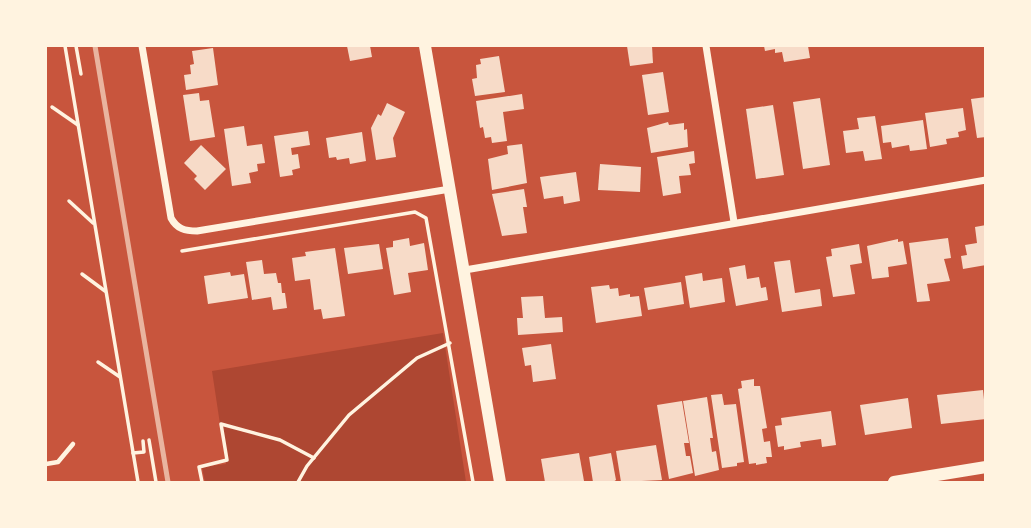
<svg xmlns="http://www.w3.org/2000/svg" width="1031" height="528" font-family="Overpass,sans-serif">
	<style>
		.green { fill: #ae4732 }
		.building { fill: #f7dbc8 }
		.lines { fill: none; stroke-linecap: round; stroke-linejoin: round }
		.path { stroke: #fff3e0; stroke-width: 3.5 }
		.service { stroke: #fff3e0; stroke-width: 4.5 }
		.minor { stroke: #fff3e0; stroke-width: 7 }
		.tertiary { stroke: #fff3e0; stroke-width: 12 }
		.rail { stroke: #e9b49f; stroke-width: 5 }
	</style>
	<rect width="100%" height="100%" fill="#c8553d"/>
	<polygon class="green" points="443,333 466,482 205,482 202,467 226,464 212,371"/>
	<g class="building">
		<polygon points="347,46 370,46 372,57 350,61"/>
		<polygon points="627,46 652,46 653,63 630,66"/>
		<polygon points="764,46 808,46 810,58 784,62 782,52 775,53 775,49 765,51"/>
		<polygon points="213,48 218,85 186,90 184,75 191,74 190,65 194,64 192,51"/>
		<polygon points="499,56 505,92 475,96 472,79 477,78 476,65 481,64 480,59"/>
		<polygon points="663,72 669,112 648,115 642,75"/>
		<polygon points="199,93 200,101 209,100 215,137 190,141 183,95"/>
		<polygon points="522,94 524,109 503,112 507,141 492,143 491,137 485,138 483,127 480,128 476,101"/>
		<polygon points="986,97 986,137 977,138 971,99"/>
		<polygon points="820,98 830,165 803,169 793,102"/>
		<polygon points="387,103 405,112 393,138 396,157 376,160 371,128 378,114 381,116"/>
		<polygon points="773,105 784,175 756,179 746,109"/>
		<polygon points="963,108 966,130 958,132 959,137 946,139 947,144 930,147 925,113"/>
		<polygon points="875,116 882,159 865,161 863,151 846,153 843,131 859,129 857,118"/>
		<polygon points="923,120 927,149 910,151 909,145 892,148 891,142 883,143 881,126"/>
		<polygon points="668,122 669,125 684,123 684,130 687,129 688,147 651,153 647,128"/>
		<polygon points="244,126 247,146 262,144 265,163 257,164 258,171 249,173 251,183 232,186 224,129"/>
		<polygon points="308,131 310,145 291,148 292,155 298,154 300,168 292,170 293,175 280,177 274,136"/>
		<polygon points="362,132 366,161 350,164 349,158 337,160 336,157 329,158 326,138"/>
		<polygon points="522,144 527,183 492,190 488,159 508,154 507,146"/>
		<polygon points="201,145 226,169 205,190 194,179 197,176 184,163"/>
		<polygon points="694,151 695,163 689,164 691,175 679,176 681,193 663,196 657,157"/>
		<polygon points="600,164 641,167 640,192 598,190"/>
		<polygon points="576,172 580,201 564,204 563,196 544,199 540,177"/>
		<polygon points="524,189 527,207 523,207 527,233 502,236 492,194"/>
		<polygon points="986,225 986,265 963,269 961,256 967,255 965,245 977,243 975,227"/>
		<polygon points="409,238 410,246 424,243 428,270 408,273 411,292 394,295 386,248 393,247 393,241"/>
		<polygon points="948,238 951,258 944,259 950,281 927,284 930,301 917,302 909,243"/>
		<polygon points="898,239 898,242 903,241 907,264 888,267 889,277 872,279 867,246"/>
		<polygon points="379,244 383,269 348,274 344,248"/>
		<polygon points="859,244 862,263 850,265 855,294 833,297 826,257 832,256 831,249"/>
		<polygon points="335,248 345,316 323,319 321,309 314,310 310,279 295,281 292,258 306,256 305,252"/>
		<polygon points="262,260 264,274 276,273 278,283 281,283 282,293 285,293 287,308 273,310 271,297 252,300 246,262"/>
		<polygon points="790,260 795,293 820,289 822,306 782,312 774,262"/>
		<polygon points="745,265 747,279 759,277 761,288 766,287 768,300 736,306 729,268"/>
		<polygon points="230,272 231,276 244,274 248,298 208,304 204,276"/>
		<polygon points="702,273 703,281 722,278 725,302 690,308 685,276"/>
		<polygon points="681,282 684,304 648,310 644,288"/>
		<polygon points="609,285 610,289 618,288 619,296 630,294 630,297 639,296 642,316 596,323 591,287"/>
		<polygon points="543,296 545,318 562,317 563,332 518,335 517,318 523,318 521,297"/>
		<polygon points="551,344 556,379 533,382 531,365 525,366 522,348"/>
		<polygon points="754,379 754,386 760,386 767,428 762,429 764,442 770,441 772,457 766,457 767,463 756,465 756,463 749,464 738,389 742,388 741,381"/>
		<polygon points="983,390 986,419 941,424 937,395"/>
		<polygon points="722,394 724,405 736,404 744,462 737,463 737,466 722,468 711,395"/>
		<polygon points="707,397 713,438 710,438 712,452 716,451 719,470 695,476 683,401"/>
		<polygon points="908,398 912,428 865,435 860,405"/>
		<polygon points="682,401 689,443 684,443 686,456 690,456 693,473 669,479 657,405"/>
		<polygon points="831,411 836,445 822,447 821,439 800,442 801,447 784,450 784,446 778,447 775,426 782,425 781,418"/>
		<polygon points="656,445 662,480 621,482 616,451"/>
		<polygon points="579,453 584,481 545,482 541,459"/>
		<polygon points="611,453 616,480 613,482 593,482 589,457"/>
	</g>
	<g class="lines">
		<g class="path">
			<polyline points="65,46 138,482"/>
			<polyline points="76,46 81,74"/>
			<polyline points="52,107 78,125"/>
			<polyline points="69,201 93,223"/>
			<polyline points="182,251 415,212 426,218 473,482"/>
			<polyline points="82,274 105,291"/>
			<polyline points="98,362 120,377"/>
			<polyline points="149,440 156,482"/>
			<polyline points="133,453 144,452 143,441"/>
			<polyline points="202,482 199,467 227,460 221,424 280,440 314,458"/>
			<polyline points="298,482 307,466 349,415 417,358 450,343"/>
		</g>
		<polyline class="service" points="46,464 58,462 73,444"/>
		<g class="minor">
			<path d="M142,46L171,218C177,229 185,231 197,231L450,189"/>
			<polyline points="706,46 734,222"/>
			<polyline points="465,270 986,180"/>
		</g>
		<g class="tertiary">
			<polyline points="425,46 500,482"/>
			<polyline points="894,482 986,467"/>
		</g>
		<polyline class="rail" points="95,46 168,482"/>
	</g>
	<rect width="1031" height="528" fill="none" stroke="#fff3e0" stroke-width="94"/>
</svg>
